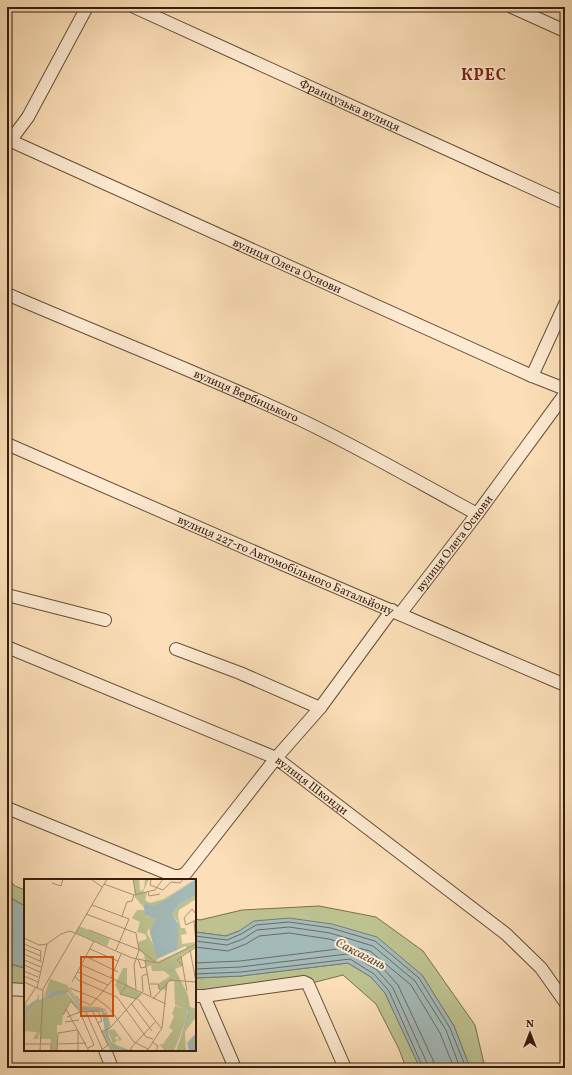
<svg xmlns="http://www.w3.org/2000/svg" width="572" height="1075" font-family="Vollkorn,serif">
	<style>
		.green { fill: #bdc290; stroke: #79704f }
		.water { fill: #a3bab9; stroke: #777b75 }
		.lines { fill: none; stroke-linecap: round; stroke-linejoin: round }
		.shore { stroke: #6c6c64; stroke-width: 1 }
		.minor-casing { stroke: #674e38; stroke-width: 14 }
		.minor { stroke: #fdead1; stroke-width: 12 }
		.labels { text-anchor: middle; stroke-width: 4; stroke-linejoin: round; paint-order: stroke }
		.street-label { font-size: 12px; fill: #351d0e; stroke: #fdead1 }
		.water-label { font-size: 13px; font-style: italic; fill: #564c41; stroke: #fdead1 }
		.district-label { font-size: 16px; font-weight: bold; letter-spacing: 1px; fill: #7a1f14; stroke: #fdead1 }
		.inset-road { fill: none; stroke: #ac9174; stroke-width: 1 }
		.view { fill: #d6530c; fill-opacity: 0.15; stroke: #d6530c; stroke-width: 2 }
		.inset-edge { fill: none; stroke: #351d0e; stroke-width: 2 }
	</style>
	<rect width="100%" height="100%" fill="#fcdfb8"/>
	<filter id="stains"><feTurbulence type="fractalNoise" baseFrequency=".005" numOctaves="4"/><feColorMatrix values="0 0 0 0 .2 0 0 0 0 .09 0 0 0 0 .02 0 0 0 .5 -.17"/></filter>
	<radialGradient id="worn" r=".72"><stop offset=".6" stop-color="#630" stop-opacity="0"/><stop offset="1" stop-color="#630" stop-opacity=".3"/></radialGradient>
	<g class="green">
		<polygon points="7,878 15,886 25,890 25,906 7,896"/>
		<polygon points="319,906 376,917 423,951 475,1025 485,1068 470,1068 454,1026 422,975 239,931 226,936 195,932 195,919 200,920 242,910"/>
		<polygon points="7,963 25,968 25,990 7,989"/>
		<polygon points="348,963 371,977 385,993 420,1068 406,1068 399,1049 376,1004 343,975 308,984 195,996 195,978 241,976"/>
	</g>
	<g class="water">
		<polygon points="7,896 25,906 25,968 7,963"/>
		<polygon points="289,918 332,924 377,937 422,975 454,1026 470,1068 420,1068 385,993 371,977 348,963 241,976 195,978 195,932 226,936 239,931 254,921"/>
	</g>
	<g class="lines">
		<g class="shore">
			<polyline points="195,936 227,940 241,934 256,925 289,922 331,928 375,941 419,978 450,1028 466,1068"/>
			<polyline points="195,941 227,945 243,939 257,930 289,927 330,933 373,946 415,981 446,1030 460,1068"/>
			<polyline points="195,947 228,951 246,944 259,936 289,933 329,939 347,944 348,946 346,948 240,961 195,963"/>
			<polyline points="195,969 240,967 347,954 352,955 377,970 393,988 427,1063 428,1068"/>
			<polyline points="195,974 241,972 350,959 374,974 389,991 423,1068"/>
			<polyline points="434,1068 433,1060 398,985 381,966 358,952 358,948 370,951 411,985 440,1033 454,1068"/>
		</g>
		<defs>
			<g id="minor">
				<path id="s1" d="M134,7L565,203"/>
				<polyline points="512,7 565,31"/>
				<path id="s2" d="M11,141L532,376L565,389"/>
				<polyline points="7,145 28,117 87,7"/>
				<path id="s3" d="M7,294C104,336 203,374 299,419C360,448 418,482 477,514"/>
				<polyline points="532,376 565,304"/>
				<path id="s4" d="M7,444L273,560L565,685"/>
				<polyline points="7,595 105,620"/>
				<path id="s5" d="M400,614L477,514L565,394"/>
				<path id="s6" d="M7,647L276,758L506,934L541,968L565,1002"/>
				<polyline points="176,649 240,673 320,708"/>
				<polyline points="7,808 174,876 180,876 186,873 276,758 320,708 392,610"/>
				<polyline points="7,989 25,990"/>
				<polyline points="195,996 204,996 304,982 308,984 345,1068"/>
				<polyline points="204,996 235,1068"/>
				<polyline points="105,1050 112,1068"/>
			</g>
		</defs>
		<use href="#minor" class="minor-casing"/>
		<use href="#minor" class="minor"/>
	</g>
	<g class="labels">
		<g class="street-label">
			<text dy="4" stroke="none"><textPath href="#s1" startOffset="237">Французька вулиця</textPath></text>
			<text dy="4" stroke="none"><textPath href="#s2" startOffset="303">вулиця Олега Основи</textPath></text>
			<text dy="4" stroke="none"><textPath href="#s3" startOffset="260">вулиця Вербицького</textPath></text>
			<text dy="4" stroke="none"><textPath href="#s5" startOffset="89">вулиця Олега Основи</textPath></text>
			<text dy="4" stroke="none"><textPath href="#s4" startOffset="304">вулиця 227-го Автомобільного Батальйону</textPath></text>
			<text dy="4" stroke="none"><textPath href="#s6" startOffset="336">вулиця Шконди</textPath></text>
		</g>
		<g class="water-label">
			<text transform="translate(361 953) rotate(27)" y="5">Саксагань</text>
		</g>
		<g class="district-label">
			<text x="484" y="80">КРЕС</text>
		</g>
	</g>
	<g transform="translate(24 879)">
		<rect width="172" height="172" fill="#fcdfb8"/>
		<path d="M109,0H115L116,12L120,10L121,0H125L119,13L123,14L121,21L126,24L140,20L171,0L136,24L127,26L119,23L120,29L111,18ZM172,16V20L155,31L154,37L157,49H161L163,55L157,56L158,65L172,63V68L157,77L159,87L151,90L164,116L166,128L172,130V138L161,153L162,172H152L166,137L163,131V139L150,172H141L135,165H139L149,151L145,149L150,137L148,135L151,127L161,130L151,126L150,102L143,103V111L134,110V105L146,97L140,92H128L127,86L122,88L120,75L115,71L114,63L123,60L121,55L113,53L116,43L108,39L113,31H120L122,37L131,39L127,57L125,49L123,54L133,73V83L163,69L161,67L153,71L154,43L148,35L155,26ZM55,47L86,60L83,67L51,54ZM99,89H103V106L118,115L113,120L96,115L91,106ZM26,100L43,106L58,127L75,128L81,130L83,134L87,147L84,150L81,132L58,128L46,112H29L19,120ZM15,114V122H13L42,113L55,128L78,132L81,138L84,162L90,170L101,172L86,171L77,153L81,151L78,133H57L46,122L39,136L38,146H33V172H27V160H16L15,152L14,160H9L13,153L0,152V137L11,123L0,133V125L4,126L13,120ZM90,150L98,161L95,162L94,157L90,159L94,161L90,164L92,166L109,172L94,169L89,165L84,151Z" fill="#bdc290"/>
		<path d="M172,0V16L155,26L148,35L155,46L153,71L133,80L126,54L131,40L121,36L119,23L127,26L136,24ZM136,87L144,91H146L144,87H146L161,114L164,125L166,137L152,172L163,139L164,129L162,118L149,93L141,90ZM29,112H45L58,128L78,130L83,137L85,158L88,164L93,168L108,172L90,170L82,158L78,133L58,131L44,113L11,124L0,137V133L8,124L21,119ZM172,154V172H165L163,164Z" fill="#a3bab9"/>
		<path class="inset-road" d="M67,0L78,8M109,0L112,16M127,1L126,6L139,11L147,3L156,4L159,0M28,4L37,7L39,0M80,5L110,16M124,12L125,17L136,15M110,16L131,11L139,0M68,26L105,40L92,71M62,35L112,54L115,71M172,35L168,30L160,39L162,46L172,41M98,37L103,23L108,22L110,16M170,42L172,63M65,51L116,71L131,83M51,54L108,79L134,84L172,65M0,59L15,66L23,65M0,65L17,72L16,77M23,65L37,55L46,52L51,54M0,70L17,77L16,82M66,70L94,82M166,71L172,103M0,75L18,83M157,77L163,112M63,78L94,93M114,80L117,89L122,88M0,81L17,88M121,82L127,117M0,86L16,93M58,86L89,100L79,112M158,86L153,81L172,68M0,92L14,98M54,93L84,106M0,97L14,103M51,97L54,101L93,118L122,158L129,160M87,99L97,75M89,100L142,125M0,103L18,111M48,103L70,62M126,105H134L136,111M103,106L96,115L113,120M13,109L23,65M46,109L73,120L85,129L110,163L124,170M112,110L110,86L115,71M119,113L118,97L123,95M52,117L55,121L67,126L79,112M114,120L138,150M129,120L146,101L172,103M107,124L128,152M1,125L12,108M42,130L65,172M56,133L70,166L64,169M62,133L79,172M69,133L84,166L76,172M39,136L47,122L56,133L74,132L78,142L73,144M43,138L56,133M41,143L55,141M77,153L86,149L118,113M128,163L134,167L132,172M0,165H27V172M33,165L62,164M16,172L19,110L83,0M33,172L34,154L53,151M54,172V152M110,172L106,170L131,143M123,172L138,149L143,103"/>
		<path class="view" d="M57,78H89V137H57Z"/>
		<rect width="172" height="172" class="inset-edge"/>
	</g>
	<rect width="572" height="1075" fill="none" stroke="#fcdfb8" stroke-width="24"/>
	<rect x="8" y="8" width="556" height="1059" fill="none" stroke="#351d0e" stroke-width="2"/>
	<rect x="12" y="12" width="548" height="1051" fill="none" stroke="#351d0e"/>
	<g transform="translate(530 1033)" stroke="#fdead1" stroke-width="3" paint-order="stroke">
	<path d="M0-3L7 15L0 10L-7 15Z" fill="#351d0e"/>
	<text y="-6" font-size="11" font-weight="bold" text-anchor="middle" fill="#351d0e">N</text>
	</g>
	<rect width="100%" height="100%" filter="url(#stains)"/>
	<rect width="100%" height="100%" fill="url(#worn)"/>
</svg>
